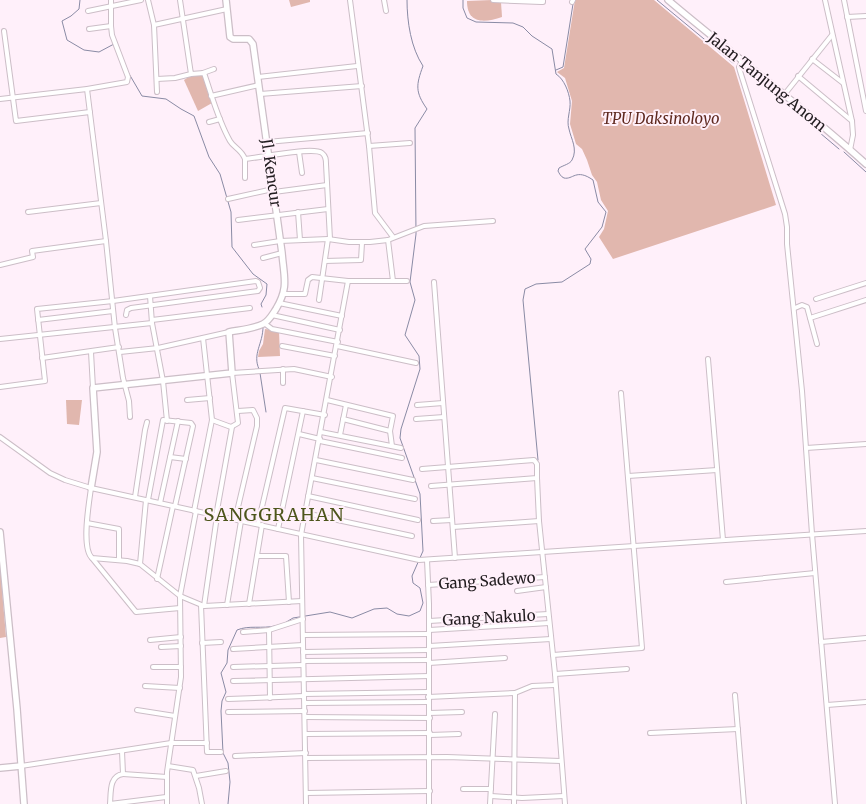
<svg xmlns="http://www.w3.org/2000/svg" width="866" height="804" font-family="Merriweather,serif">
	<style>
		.green { fill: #e1b7ae }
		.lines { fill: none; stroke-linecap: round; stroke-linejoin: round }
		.stream { stroke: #8a8ba5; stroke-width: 1 }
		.street-casing { stroke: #ccbec7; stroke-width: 6 }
		.secondary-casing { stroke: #ccbec7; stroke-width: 8 }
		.street { stroke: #fff; stroke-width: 4 }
		.secondary { stroke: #fff; stroke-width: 5.5 }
		.labels { text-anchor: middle; stroke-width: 4; stroke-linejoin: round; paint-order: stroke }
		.street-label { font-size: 15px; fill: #221d20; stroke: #fff0fa }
		.park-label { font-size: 15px; font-style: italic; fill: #5e281e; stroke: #fff0fa }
		.quarter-label { font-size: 18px; letter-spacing: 1px; fill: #4d551b; stroke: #fff0fa }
	</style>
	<rect width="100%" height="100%" fill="#fff0fa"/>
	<g class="green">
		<polygon points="289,0 310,0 310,2 291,7"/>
		<path d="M492,0L501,2L502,17C484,23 467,24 467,1Z"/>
		<polygon points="575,0 654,0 734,67 776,205 613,259 599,237 604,229 608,211 601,200 597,182 592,175 587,160 582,149 576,144 570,124 572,101 565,78 557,72 564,68"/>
		<polygon points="203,74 212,103 198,111 184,80 190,76"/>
		<polygon points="265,329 279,331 280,356 258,357 259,351 263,344"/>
		<polygon points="66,400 82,400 79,425 67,424"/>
		<polygon points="0,565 6,637 0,638"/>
	</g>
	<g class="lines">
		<g class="stream">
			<polyline points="80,0 79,9 71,16 62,21 67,40 84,50 99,52 114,44"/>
			<path d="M463,0V8L467,18L476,22L513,23L523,27L532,36L552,49L556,74C564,79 569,92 570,101C571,110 566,120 569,129C571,139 578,149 572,160C570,164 564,165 559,168L558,171C559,173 561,177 564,178C573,180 576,168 593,180L598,202L606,212L602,227L585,249L591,259L590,264L562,282L536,284L525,289L523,300L538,460"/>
			<polyline points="657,0 733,63"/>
			<polyline points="117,45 127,69"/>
			<polyline points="744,69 839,149"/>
			<polyline points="556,70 563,67 573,4"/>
			<polyline points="128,72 142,96 166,99 181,109 194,116 209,157 220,174 231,212 232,247 253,274 267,284 266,295 261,304 262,307"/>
			<polyline points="844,152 866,172"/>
			<path d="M259,369C252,354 263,344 263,327"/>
			<polyline points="260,373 266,412"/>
			<path d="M283,624L293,618L330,612L352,618L374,609L387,608L397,614L409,616L420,611L423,603L420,588L413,583L412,576L423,551L420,494L400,438L401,429L420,369L419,356L405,335L415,300L410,282L416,234L415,128L427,109C415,92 416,85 423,66C411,48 407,22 407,0"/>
			<path d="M228,804L230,782L228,763L223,753L221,711L222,701L226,692L221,673L227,663L228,650L237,630C249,625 262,629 275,626"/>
		</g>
		<defs>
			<g id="street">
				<polyline points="148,0 154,25 157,92"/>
				<path d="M180,0L191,74L204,73C212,96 218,120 230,141C234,148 241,149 245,159"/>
				<polyline points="350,0 369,146 375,213 393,237"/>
				<polyline points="384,0 386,11"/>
				<polyline points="493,0 541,2 543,2 543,0"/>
				<polyline points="825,0 852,121 853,135 850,150"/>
				<polyline points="844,0 866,111"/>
				<polyline points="572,2 573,0"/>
				<polyline points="88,11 141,0"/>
				<polyline points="847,17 866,16"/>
				<polyline points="154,25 227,9"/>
				<polyline points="89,29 111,26"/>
				<polyline points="4,31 16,121 90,112"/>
				<polyline points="812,59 843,83"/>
				<polyline points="742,61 739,67 740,71 785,214 787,227 787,244 802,391 812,534 835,804"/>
				<polyline points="203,73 214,69"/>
				<polyline points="798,76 852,121"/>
				<polyline points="258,77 357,66"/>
				<polyline points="157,79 175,78 191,74"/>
				<polyline points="87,89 106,241 115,328 123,378 129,401 130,417"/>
				<polyline points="260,94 362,86"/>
				<polyline points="784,95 832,35"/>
				<polyline points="211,96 259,85"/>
				<polyline points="0,99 87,89 127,82 128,77 112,35 111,26 111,0"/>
				<polyline points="209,122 220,119"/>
				<polyline points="267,142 368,133"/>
				<polyline points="369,146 410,143"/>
				<polyline points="299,152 302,173"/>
				<path d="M245,178V159C259,158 313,146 322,153C326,156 326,160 326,164L330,239"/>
				<polyline points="274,192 327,185"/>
				<polyline points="228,199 273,189"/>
				<polyline points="28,212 101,203"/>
				<polyline points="298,212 300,240"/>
				<polyline points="238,220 328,209"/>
				<polyline points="388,240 393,281"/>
				<polyline points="254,245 280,241 328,239 349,242 370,242 388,240 424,226 493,221"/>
				<polyline points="263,258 282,253"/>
				<polyline points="325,261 361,260 362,243"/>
				<polyline points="0,265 33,257 32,251 106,241"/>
				<polyline points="434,282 455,558"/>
				<polyline points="284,294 305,294 308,280 312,277 348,281 407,281"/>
				<polyline points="150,296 152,323 163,381 167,421"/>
				<polyline points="816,299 866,283"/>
				<polyline points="319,300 328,239"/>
				<polyline points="279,303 342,316"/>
				<polyline points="795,308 802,305 807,307 817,344"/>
				<polyline points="272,315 340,330"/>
				<polyline points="810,318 866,300"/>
				<polyline points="38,320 113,311"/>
				<polyline points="152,320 250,308"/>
				<polyline points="264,323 272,329 338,342"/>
				<polyline points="0,339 152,323"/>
				<polyline points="282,346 335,356"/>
				<polyline points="337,346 416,363"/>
				<polyline points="91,352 93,388"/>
				<polyline points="120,352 158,348 229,332"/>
				<polyline points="42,358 119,347"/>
				<polyline points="708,359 723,540"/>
				<polyline points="283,369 283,383"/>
				<polyline points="0,387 45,381 37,309 113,301 256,281 258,282 260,288 258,291 131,308 127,310 126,315"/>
				<polyline points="187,400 210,398"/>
				<polyline points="327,400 393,416 390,431 392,446"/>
				<polyline points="417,405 443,403"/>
				<polyline points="343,419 390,431"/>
				<polyline points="416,419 444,417"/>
				<polyline points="212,420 231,427 238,423 232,373 294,369 332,377"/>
				<polyline points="321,432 401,448"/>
				<polyline points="299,434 320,439"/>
				<polyline points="340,435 346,405"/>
				<polyline points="0,437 50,473 65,480 91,488 419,560 866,531"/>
				<polyline points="320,441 402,458"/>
				<polyline points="806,448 866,444"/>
				<polyline points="170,457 186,459"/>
				<polyline points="316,460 413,480"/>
				<polyline points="422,469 534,460 537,464 537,478 431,486"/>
				<polyline points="628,476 717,470"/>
				<polyline points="312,478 415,499"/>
				<polyline points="537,478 539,521 555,674 565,804"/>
				<path d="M91,488C89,503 81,548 92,558L127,561L140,564L180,596L204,606L302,601"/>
				<polyline points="308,496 418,520"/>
				<polyline points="135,497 145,430 147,422"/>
				<polyline points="148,500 163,420 191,423 193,426 175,506"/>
				<polyline points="160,503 178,421"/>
				<polyline points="194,511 212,420 203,338"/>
				<polyline points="305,513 412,536"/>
				<polyline points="216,516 232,427"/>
				<polyline points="235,520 257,426 257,418 253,410 238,411"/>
				<polyline points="433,521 452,520"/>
				<polyline points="87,523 119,529 119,560"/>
				<polyline points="258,524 285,408 325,415"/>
				<polyline points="453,527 539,521"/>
				<polyline points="278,529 303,411"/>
				<polyline points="257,556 286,556 289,602"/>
				<polyline points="92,558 136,612 180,608"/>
				<polyline points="427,560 429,604 429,804"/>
				<polyline points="140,564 146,500"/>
				<polyline points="157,579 173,506"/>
				<polyline points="726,582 815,573"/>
				<polyline points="428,585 545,577"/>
				<polyline points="517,591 546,587"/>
				<polyline points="249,604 262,525"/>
				<polyline points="201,605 207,752 221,752"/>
				<polyline points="227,605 241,521"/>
				<polyline points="204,606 217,516"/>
				<polyline points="429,621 548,614"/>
				<polyline points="269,630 270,698"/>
				<polyline points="429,630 549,623"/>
				<polyline points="243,632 269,630 303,619"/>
				<polyline points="303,635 429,634"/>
				<polyline points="150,640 181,637"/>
				<polyline points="821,642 866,638"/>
				<polyline points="202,643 221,642"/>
				<polyline points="429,646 551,639"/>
				<polyline points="161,647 181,646"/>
				<polyline points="233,649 303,645"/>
				<polyline points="303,652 429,650"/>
				<polyline points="553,655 642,648 621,393"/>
				<polyline points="304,661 429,660"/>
				<polyline points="429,663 505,658"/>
				<polyline points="153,667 181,667"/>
				<polyline points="233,667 303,665"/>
				<polyline points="555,674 627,669"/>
				<polyline points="233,681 429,676"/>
				<polyline points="145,686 180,688"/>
				<polyline points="304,694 428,692"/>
				<polyline points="735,695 744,804"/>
				<polyline points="428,697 515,693"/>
				<polyline points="228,699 304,696"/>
				<polyline points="305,703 428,702"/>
				<polyline points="827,705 866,702"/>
				<polyline points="137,710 175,716"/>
				<polyline points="228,712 305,711"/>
				<polyline points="429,713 462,712"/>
				<polyline points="305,717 430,718"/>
				<polyline points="650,733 738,729"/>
				<polyline points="306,734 430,733"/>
				<polyline points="430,735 459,734"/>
				<path d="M122,751L123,774C109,776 111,792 110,804L166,797"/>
				<polyline points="235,756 306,753"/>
				<polyline points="306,758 447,757 561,761"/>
				<polyline points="21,766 171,743 207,743"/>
				<polyline points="168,766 193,770 199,788 202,804"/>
				<polyline points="123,774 167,777"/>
				<polyline points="196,776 226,771"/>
				<polyline points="463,789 491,789"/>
				<polyline points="306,793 430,791"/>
				<polyline points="491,796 522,798 564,796"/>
				<polyline points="167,804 167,772 181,677 180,596 196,511"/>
				<polyline points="306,804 301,535 348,281"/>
				<polyline points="490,804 495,714"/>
				<polyline points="514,804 515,693 532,686 555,685"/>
			</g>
			<g id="secondary">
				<path d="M668,0C733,55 802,106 866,164"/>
				<path d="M91,488L97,452L93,388L232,373L229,332C239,330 253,329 263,324C269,321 272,315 276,309C289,287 284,278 282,253L253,44L249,39H233L230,37L226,0"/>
				<polyline points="0,532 17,709 24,804"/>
				<polyline points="0,768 21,766"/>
			</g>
		</defs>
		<use href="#street" class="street-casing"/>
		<use href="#secondary" class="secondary-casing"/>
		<use href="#street" class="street"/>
		<use href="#secondary" class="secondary"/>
	</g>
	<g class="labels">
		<g class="street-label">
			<text transform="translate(767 82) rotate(39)" y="5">Jalan Tanjung Anom</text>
			<text transform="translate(271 173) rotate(82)" y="5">Jl. Kencur</text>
			<text transform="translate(487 581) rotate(-4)" y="5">Gang Sadewo</text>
			<text transform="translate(489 618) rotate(-3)" y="5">Gang Nakulo</text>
		</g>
		<g class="park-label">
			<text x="661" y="124">TPU Daksinoloyo</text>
		</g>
		<g class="quarter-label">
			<text x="274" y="521">SANGGRAHAN</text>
		</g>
	</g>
</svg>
